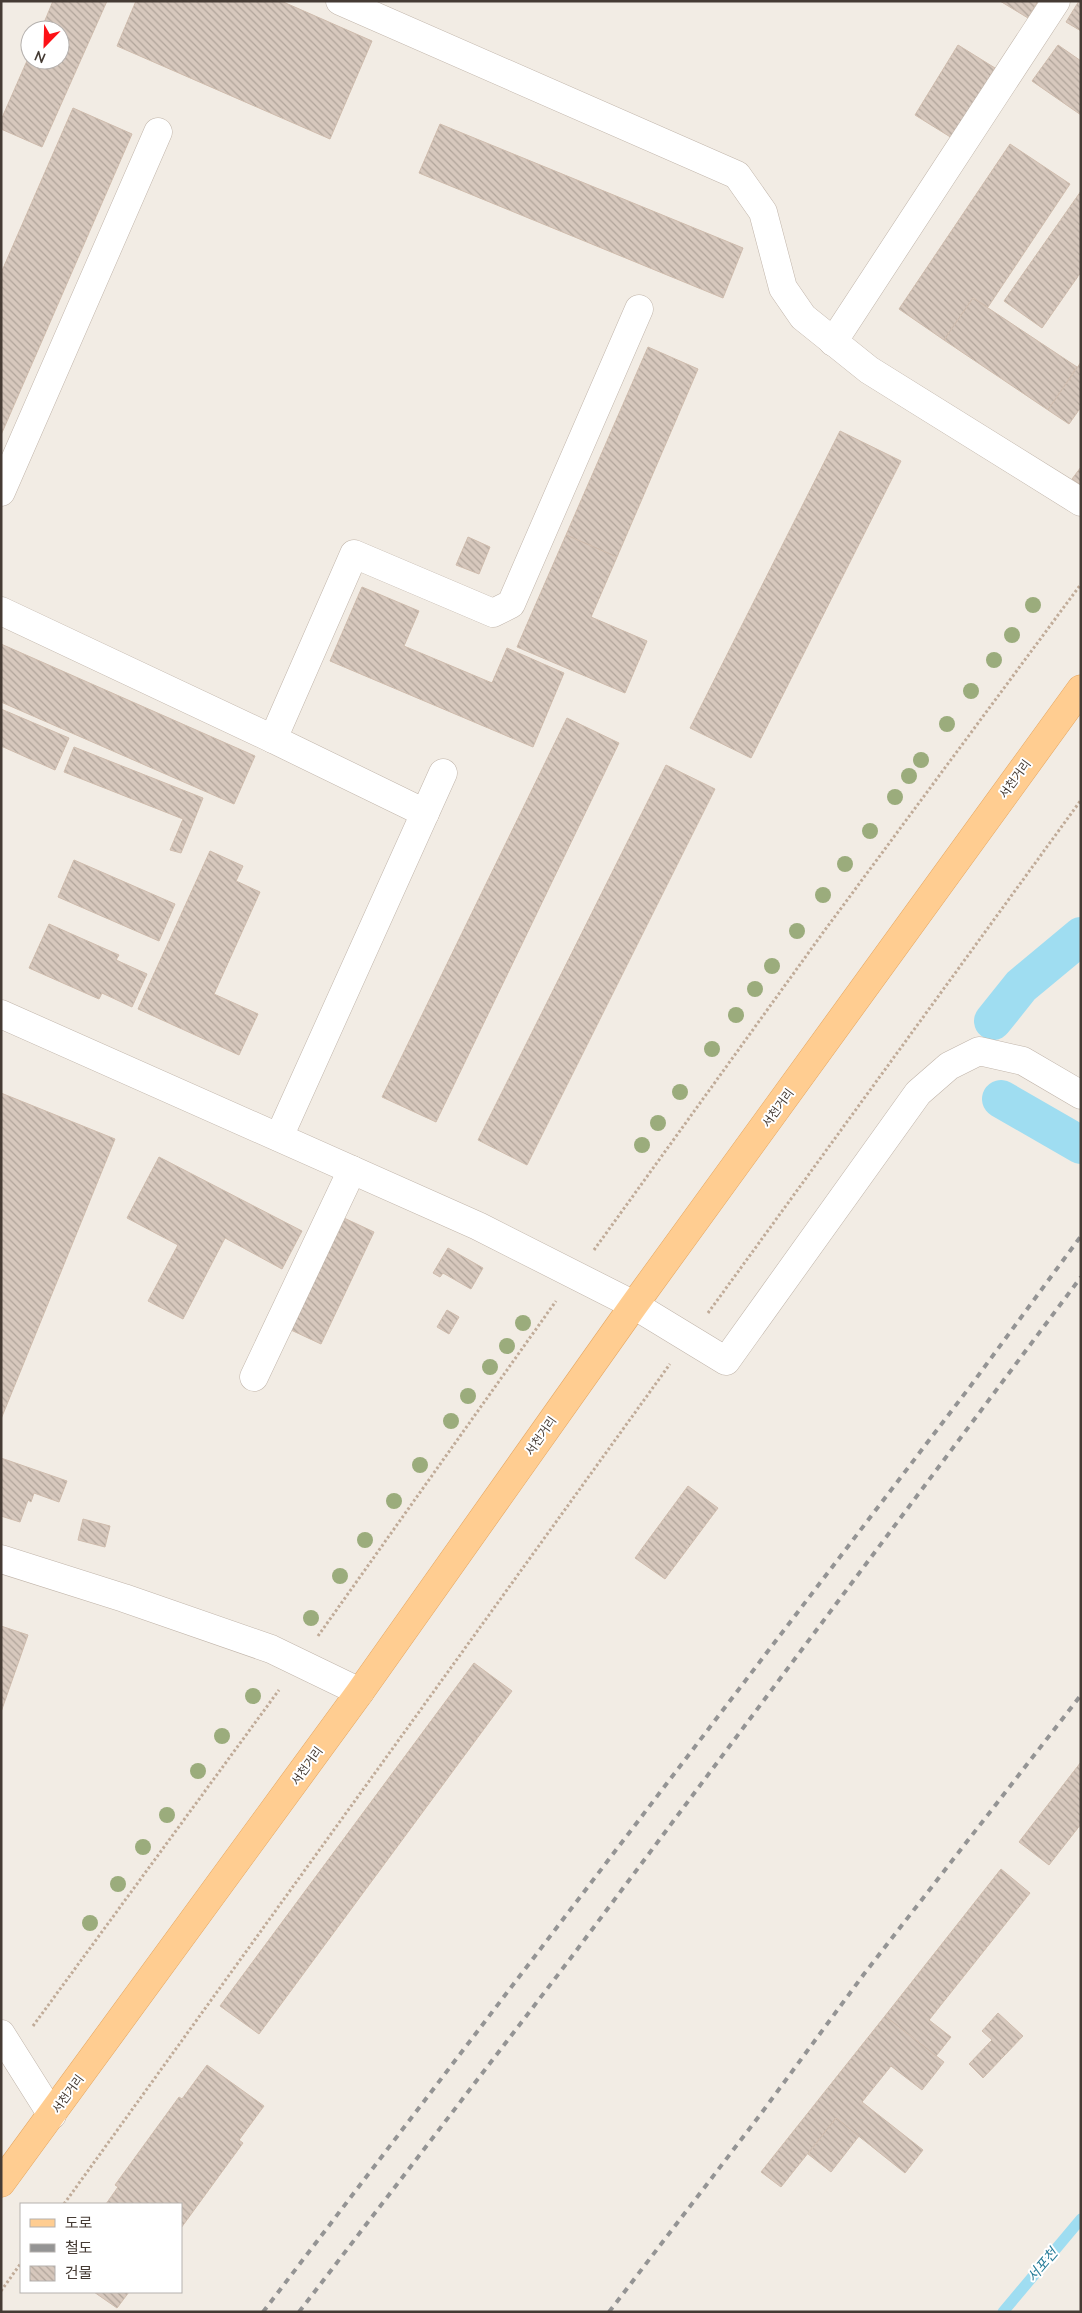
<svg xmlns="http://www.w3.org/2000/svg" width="1082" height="2313" font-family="'Nunito Sans','Noto Sans KR',sans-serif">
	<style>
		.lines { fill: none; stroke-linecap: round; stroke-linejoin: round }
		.stream { stroke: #9fddf1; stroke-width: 11 }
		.canal { stroke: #9fddf1; stroke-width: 38 }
		.building { fill: url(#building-back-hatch); stroke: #cfbcad }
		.minor-casing { stroke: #c1b5aa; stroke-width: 29 }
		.major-casing { stroke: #e5a660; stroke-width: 29 }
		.path { stroke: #c0ab98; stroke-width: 3; stroke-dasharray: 2.5 2.5; stroke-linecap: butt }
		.minor { stroke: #fff; stroke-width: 28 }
		.major { stroke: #ffcd91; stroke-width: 28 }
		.rail { stroke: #949494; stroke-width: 4; stroke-dasharray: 6 6; stroke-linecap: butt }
		.tree { fill: #9bac7c }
		.labels { text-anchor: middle; stroke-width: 4; stroke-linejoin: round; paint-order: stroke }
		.street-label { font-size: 12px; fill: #453b34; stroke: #fff }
		.water-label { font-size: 14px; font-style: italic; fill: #287d99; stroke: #fff }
	</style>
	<defs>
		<pattern id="building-back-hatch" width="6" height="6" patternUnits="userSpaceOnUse" patternTransform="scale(1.25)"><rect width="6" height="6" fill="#d7c8bd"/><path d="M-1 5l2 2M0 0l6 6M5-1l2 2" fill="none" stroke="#b0a49a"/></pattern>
	</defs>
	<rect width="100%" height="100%" fill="#f2ece4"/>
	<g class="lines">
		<polyline class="stream" points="1003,2312 1081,2219"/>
		<g class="canal">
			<polyline points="993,1021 1021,986 1081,936"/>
			<polyline points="1001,1099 1081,1145"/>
		</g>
	</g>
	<g class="building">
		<polygon points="53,1 107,1 42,147 1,129 1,120 30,54 30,60 60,60 60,30 41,30"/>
		<polygon points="136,1 281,1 372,41 330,139 117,46"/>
		<polygon points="1000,1 1038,1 1028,18"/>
		<polygon points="1079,1 1081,1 1081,31 1066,22"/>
		<polygon points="958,45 995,68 952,138 915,115"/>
		<polygon points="1058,45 1081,61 1081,115 1032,81"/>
		<polygon points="73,108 132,134 1,435 1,273"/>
		<polygon points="440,124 743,248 723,298 419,173"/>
		<polygon points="1010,144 1070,184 988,307 973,298 944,340 899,309"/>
		<polygon points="1081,191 1081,272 1042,328 1004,301"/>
		<polygon points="973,298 1077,367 1048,410 944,340"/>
		<polygon points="648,347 698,369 617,557 566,535"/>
		<polygon points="1081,362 1081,407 1069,424 1048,410"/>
		<polygon points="840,431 901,461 751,758 690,728"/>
		<polygon points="1081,467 1081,485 1072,479"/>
		<polygon points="566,535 617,557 591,617 647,641 625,693 517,647"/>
		<polygon points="468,537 490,547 479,574 456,565"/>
		<polygon points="362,587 419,611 404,646 492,683 507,648 564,673 533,747 330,661"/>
		<polygon points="1,644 255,756 234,804 1,702"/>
		<polygon points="1,709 69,738 55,770 1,746"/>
		<polygon points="567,718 619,743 436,1122 382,1097"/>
		<polygon points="74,747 203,798 181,853 170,850 183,819 64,772"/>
		<polygon points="666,765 715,789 527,1165 478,1140"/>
		<polygon points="210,851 243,866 236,881 260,892 214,994 258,1014 239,1055 138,1009"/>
		<polygon points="74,860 175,904 159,941 58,897"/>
		<polygon points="49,924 119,955 116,960 147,974 132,1007 102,993 99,999 29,968"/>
		<polygon points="1,1093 115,1139 1,1419"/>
		<polygon points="159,1157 302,1231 282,1269 225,1238 183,1319 148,1301 178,1245 127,1218"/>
		<polygon points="344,1218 374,1232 321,1344 291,1330"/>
		<polygon points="448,1248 483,1268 471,1289 443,1273 440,1277 433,1273"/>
		<polygon points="447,1310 459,1317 449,1334 437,1327"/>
		<polygon points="1,1458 67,1481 59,1502 34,1493 31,1502 28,1500 20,1522 1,1516"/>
		<polygon points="688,1486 718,1508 665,1579 635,1558"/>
		<polygon points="83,1519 110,1526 105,1547 78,1540"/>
		<polygon points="1,1626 28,1635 1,1712"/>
		<polygon points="474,1663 512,1691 259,2034 220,2006"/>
		<polygon points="1081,1762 1081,1824 1049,1865 1019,1842"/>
		<polygon points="1001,1869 1030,1893 929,2020 951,2037 936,2056 885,2016"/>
		<polygon points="998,2013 1023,2036 983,2078 969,2064 992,2040 982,2031"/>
		<polygon points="885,2016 944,2062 922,2090 891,2066 862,2102 923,2150 905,2173 836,2118 781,2187 761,2172"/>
		<polygon points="207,2065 264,2106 239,2140 243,2143 181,2228 181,2204 106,2204 118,2187 115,2185 179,2097 182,2099"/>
		<polygon points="836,2118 859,2136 831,2172 808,2154"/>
		<polygon points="94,2292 129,2292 117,2308"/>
	</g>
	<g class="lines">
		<defs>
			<g id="minor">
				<polyline points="340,1 737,175 763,212 783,288 803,317 869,370 1081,502"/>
				<polyline points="833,342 1056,1"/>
				<polyline points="1,492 158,132"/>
				<polyline points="1,611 273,739"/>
				<polyline points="425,813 273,739 354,554 493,613 511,604 639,309"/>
				<polyline points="1,1014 478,1226 634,1305 726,1361 918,1093 949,1066 979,1051 1023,1061 1081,1095"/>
				<polyline points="279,1137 443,773"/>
				<polyline points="254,1377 352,1170"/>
				<polyline points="1,1559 124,1598 271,1649 360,1692"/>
				<polyline points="1,2034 52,2115"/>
			</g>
			<polyline id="major" points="1,2183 360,1692 634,1305 1081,689"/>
		</defs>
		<use href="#minor" class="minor-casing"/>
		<use href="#major" class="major-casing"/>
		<g class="path">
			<polyline points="594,1250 822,934 1081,584"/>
			<polyline points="708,1313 1081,800"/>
			<polyline points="318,1636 556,1301"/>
			<polyline points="33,2026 279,1690"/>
			<polyline points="64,2204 670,1364"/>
			<polyline points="1,2291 21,2263"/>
		</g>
		<use href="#minor" class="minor"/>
		<use href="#major" class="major"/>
		<g class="rail">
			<polyline points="263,2312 969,1388 1081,1236"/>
			<polyline points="299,2312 570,1959 1081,1277"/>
			<polyline points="609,2312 760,2115 864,1974 1081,1695"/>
		</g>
	</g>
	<g class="tree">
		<circle cx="1033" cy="605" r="8"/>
		<circle cx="1012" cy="635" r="8"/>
		<circle cx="994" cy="660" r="8"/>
		<circle cx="971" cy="691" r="8"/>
		<circle cx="947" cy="724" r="8"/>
		<circle cx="921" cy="760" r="8"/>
		<circle cx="909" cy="776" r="8"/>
		<circle cx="895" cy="797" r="8"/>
		<circle cx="870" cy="831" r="8"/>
		<circle cx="845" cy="864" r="8"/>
		<circle cx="823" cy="895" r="8"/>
		<circle cx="797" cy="931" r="8"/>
		<circle cx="772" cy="966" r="8"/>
		<circle cx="755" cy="989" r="8"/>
		<circle cx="736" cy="1015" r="8"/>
		<circle cx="712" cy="1049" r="8"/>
		<circle cx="680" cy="1092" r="8"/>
		<circle cx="658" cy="1123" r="8"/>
		<circle cx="642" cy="1145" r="8"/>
		<circle cx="523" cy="1323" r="8"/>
		<circle cx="507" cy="1346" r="8"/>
		<circle cx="490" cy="1367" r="8"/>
		<circle cx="468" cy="1396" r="8"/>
		<circle cx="451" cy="1421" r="8"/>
		<circle cx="420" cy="1465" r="8"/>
		<circle cx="394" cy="1501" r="8"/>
		<circle cx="365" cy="1540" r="8"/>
		<circle cx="340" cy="1576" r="8"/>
		<circle cx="311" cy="1618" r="8"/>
		<circle cx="253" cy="1696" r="8"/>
		<circle cx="222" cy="1736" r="8"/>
		<circle cx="198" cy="1771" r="8"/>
		<circle cx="167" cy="1815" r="8"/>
		<circle cx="143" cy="1847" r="8"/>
		<circle cx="118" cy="1884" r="8"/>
		<circle cx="90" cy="1923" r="8"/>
	</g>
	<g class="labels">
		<g class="street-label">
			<text transform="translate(1015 779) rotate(-54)" y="4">서천거리</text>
			<text transform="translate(778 1108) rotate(-54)" y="4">서천거리</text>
			<text transform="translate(541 1436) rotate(-55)" y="4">서천거리</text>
			<text transform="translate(307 1766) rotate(-54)" y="4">서천거리</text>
			<text transform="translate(68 2094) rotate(-54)" y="4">서천거리</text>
		</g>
		<g class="water-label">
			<text transform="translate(1042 2265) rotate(-50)" y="5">서포천</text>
		</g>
	</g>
	<rect width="1082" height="2313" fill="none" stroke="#453b34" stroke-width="5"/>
	<rect x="20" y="2203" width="162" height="90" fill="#ffffff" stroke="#b5b1ae"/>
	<rect x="30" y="2219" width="25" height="8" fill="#ffcd91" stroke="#b5b1ae"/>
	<text x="65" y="2228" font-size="15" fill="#453b34">도로</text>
	<rect x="30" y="2244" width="25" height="8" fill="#949494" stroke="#b5b1ae"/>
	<text x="65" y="2253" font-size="15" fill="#453b34">철도</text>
	<rect x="30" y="2266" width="25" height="15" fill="url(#building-back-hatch)" stroke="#b5b1ae"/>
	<text x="65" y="2278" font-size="15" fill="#453b34">건물</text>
	<g transform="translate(45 45) rotate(203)"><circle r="24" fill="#ffffff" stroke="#b5b1ae"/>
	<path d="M0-4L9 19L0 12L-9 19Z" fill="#fd1116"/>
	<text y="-8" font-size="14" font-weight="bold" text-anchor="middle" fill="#453b34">N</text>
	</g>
</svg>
